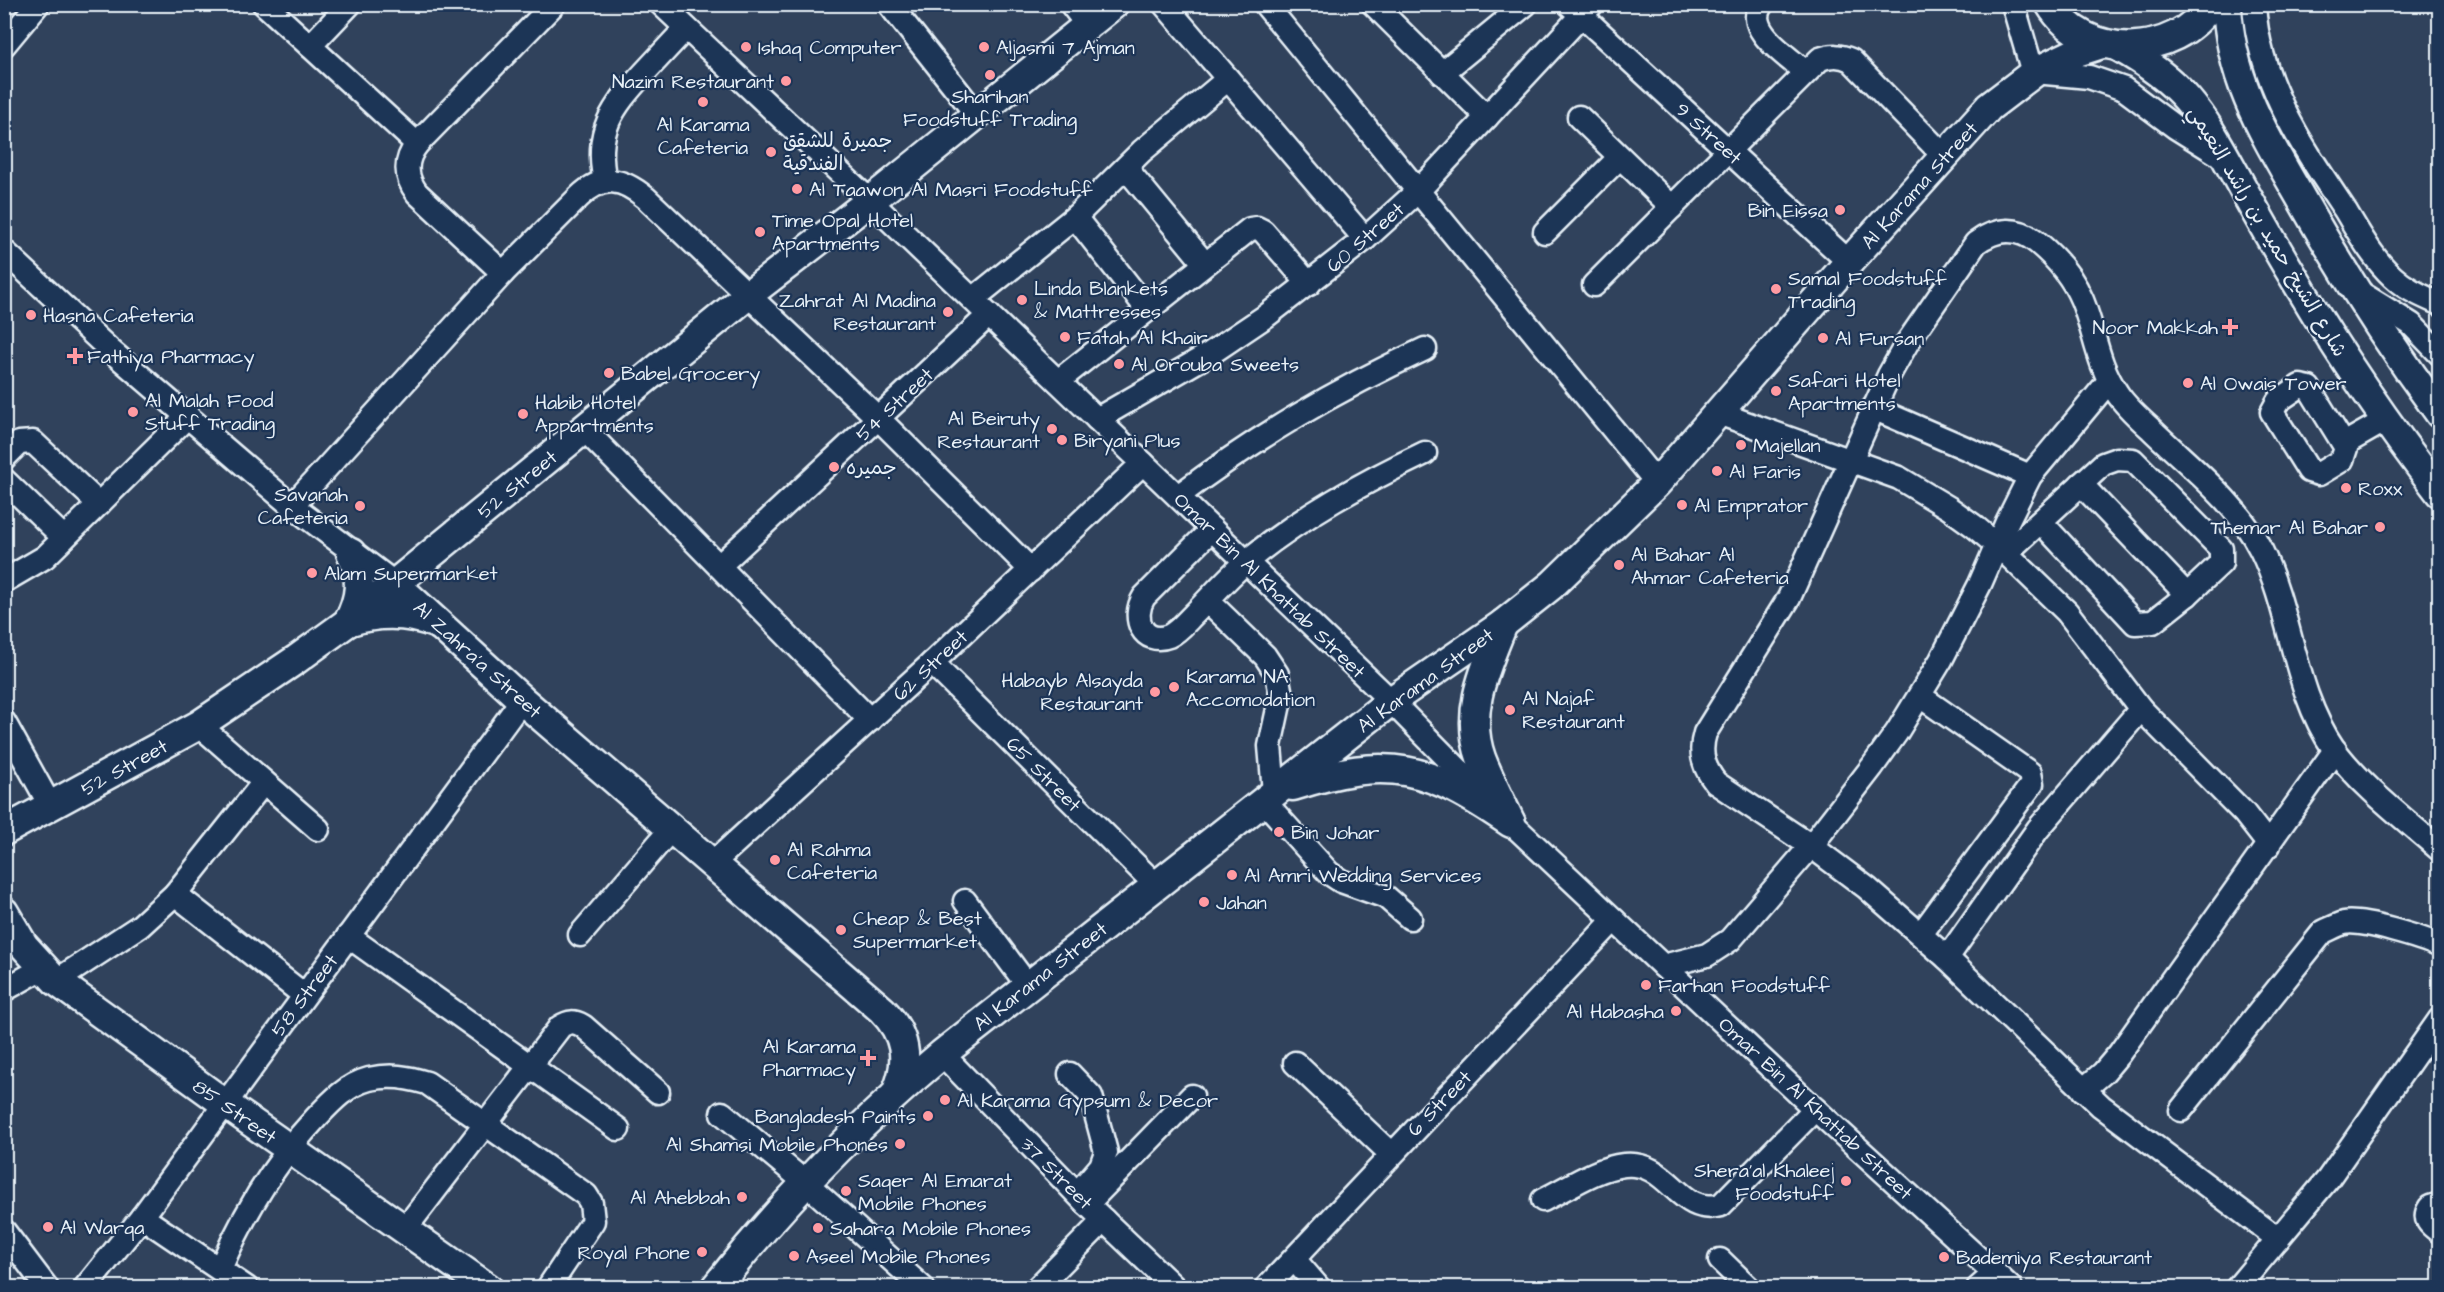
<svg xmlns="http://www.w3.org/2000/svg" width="2444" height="1292" font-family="'Architects Daughter','Playpen Sans Arabic',sans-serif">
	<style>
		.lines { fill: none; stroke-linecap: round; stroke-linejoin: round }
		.minor-casing { stroke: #e8f1f8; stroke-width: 27 }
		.major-casing { stroke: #e8f1f8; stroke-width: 33 }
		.minor { stroke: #1d3557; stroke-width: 22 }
		.major { stroke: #1d3557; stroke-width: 28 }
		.poi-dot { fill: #ff9aa2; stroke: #1d3557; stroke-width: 2 }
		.labels { text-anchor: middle; stroke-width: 4.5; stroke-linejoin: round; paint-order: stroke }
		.poi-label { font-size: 20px; fill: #e8f1f8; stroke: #1d3557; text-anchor: start }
		.street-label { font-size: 20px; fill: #e8f1f8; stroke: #1d3557 }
	</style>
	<rect width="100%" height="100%" fill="#30425c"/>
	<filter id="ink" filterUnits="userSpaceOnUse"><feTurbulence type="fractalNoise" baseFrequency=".0167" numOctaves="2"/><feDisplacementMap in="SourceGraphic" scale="12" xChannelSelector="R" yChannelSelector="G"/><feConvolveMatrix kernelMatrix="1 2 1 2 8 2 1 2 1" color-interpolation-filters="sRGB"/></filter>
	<g filter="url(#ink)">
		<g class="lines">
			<defs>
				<g id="minor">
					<polyline points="264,4 417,144"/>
					<polyline points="661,4 870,201 1391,701 1511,823 1815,1109 2011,1288"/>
					<polyline points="889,4 977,115"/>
					<polyline points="1071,4 1088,26"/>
					<polyline points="1164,4 1365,239"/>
					<polyline points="1265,4 1657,483"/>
					<polyline points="1373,4 1487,117"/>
					<polyline points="1569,4 1849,262"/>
					<path d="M1762,4C1742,29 1789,57 1805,72"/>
					<polyline points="2013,4 2031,66 2035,72 2089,77 2124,89 2175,127 2226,159"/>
					<path d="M2254,4C2258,82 2303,147 2345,210C2359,233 2373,259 2393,277C2407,290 2423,296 2440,304"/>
					<polyline points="4,45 38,4"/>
					<polyline points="310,46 350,4"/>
					<polyline points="1442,73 1526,4"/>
					<polyline points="1579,117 1672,207"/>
					<polyline points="1126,168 1205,264"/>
					<path d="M605,181C594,131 612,108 644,73C658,58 672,43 686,28"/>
					<polyline points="1075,217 1148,310"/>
					<polyline points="1545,232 1620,157"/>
					<polyline points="4,251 110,350 292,506 394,583"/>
					<path d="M503,273L417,193C405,177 404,161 417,144L554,4"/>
					<path d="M1594,285L1820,59C1832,55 1840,55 1851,60L1944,156"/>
					<polyline points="2356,290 2411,324 2440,354"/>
					<polyline points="973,299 1075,217 1142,151 1228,79"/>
					<polyline points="1058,381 1250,229 1257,228 1263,231 1309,284"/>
					<polygon points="2300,386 2309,388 2346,448 2342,460 2319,474 2309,471 2272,412 2278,401"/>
					<polyline points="1873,408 2030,476"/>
					<polyline points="1718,413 1899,478 1949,508 1974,526 2006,553 2067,612 2141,709 2244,813 2269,845"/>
					<polyline points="1097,419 1211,353 1266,316 1365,239 1419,190 1592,4"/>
					<polyline points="585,430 870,720"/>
					<polyline points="2344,444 2386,420"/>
					<polyline points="4,458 19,443 33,442 99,504"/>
					<polyline points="4,480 64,538"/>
					<polyline points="2081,484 2187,595"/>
					<path d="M1178,496C1258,436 1334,391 1425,349"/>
					<path d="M292,506L503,273L579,197C603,174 622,178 646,198L878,418L1031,570"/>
					<path d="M1212,529L1144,597C1131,618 1143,646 1169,636C1178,632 1186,622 1193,615C1211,597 1229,576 1248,560C1302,516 1362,483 1425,453"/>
					<polyline points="2006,553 2103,464 2117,459 2133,460 2221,549 2221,563 2187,595 2153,622 2135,623 2041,522"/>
					<polyline points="719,566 989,315"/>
					<polyline points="4,581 45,557 188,416"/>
					<polyline points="1208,601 1265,656 1277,674 1281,695 1270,746 1274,792"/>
					<polyline points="932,663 1156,885"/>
					<polyline points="1920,696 2030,773 2032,784 1921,934"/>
					<polyline points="4,722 51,807"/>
					<polyline points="199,725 318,829"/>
					<polyline points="1263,800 1329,873 1341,881 1386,897 1410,918"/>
					<polyline points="713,863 932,663 1143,463"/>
					<polyline points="175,894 304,995"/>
					<polyline points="965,901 1028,986"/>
					<polyline points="580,935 672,828"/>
					<polyline points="348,936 618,1129"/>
					<polyline points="1947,958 2038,829 2141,709"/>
					<polyline points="1663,966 1707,955 1730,940 1811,846 1872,767 1897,732 1941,660 1980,584 2007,522 2030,476 2109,381"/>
					<polyline points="56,981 140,926 175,894 264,782"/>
					<polyline points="4,990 43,968"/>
					<polyline points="942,1054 1087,1204 1175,1288"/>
					<polyline points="1295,1063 1391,1154"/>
					<polyline points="1070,1074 1091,1096 1106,1152 1101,1166 1082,1188"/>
					<polyline points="2083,1090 2103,1073 2119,1054 2335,750"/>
					<path d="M2181,1110L2323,932C2330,929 2337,925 2344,923C2361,919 2423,938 2440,946"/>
					<polyline points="722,1113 806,1183 923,1288"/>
					<path d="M1543,1200C1568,1188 1596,1168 1624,1165C1670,1160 1678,1217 1721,1205L1815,1109"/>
					<polyline points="1087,1204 1192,1096"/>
					<path d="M2440,1204L2430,1207C2422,1219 2430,1225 2440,1232"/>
					<polyline points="142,1217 247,1288"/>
					<path d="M405,1229L560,1027C569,1021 574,1021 583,1026L658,1092"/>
					<polyline points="4,1231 47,1288"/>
					<path d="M2278,1239L2101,1106L1947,958L1867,888L1811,846L1716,783C1703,767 1699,752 1705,733L1789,598L1889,375L1907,343L1976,243C1996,228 2018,226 2038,243C2056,258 2073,278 2082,300C2095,332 2097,364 2117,393C2126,407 2139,418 2151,429C2189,466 2237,502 2261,550C2292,613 2293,690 2334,749C2360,785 2406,820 2440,850"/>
					<polyline points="1294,1259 1319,1288"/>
					<polyline points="1720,1260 1749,1288"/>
					<path d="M220,1269C244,1213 273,1164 315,1119C330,1103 346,1085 369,1079C390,1074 408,1077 427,1083L586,1195L591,1203L593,1221L548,1288"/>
					<polyline points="85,1288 142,1217 522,700"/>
					<polyline points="1037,1288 1104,1220"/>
					<polyline points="1266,1288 1614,920"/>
					<polyline points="1978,1288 1995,1273"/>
					<polyline points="2237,1288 2328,1179 2440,1019"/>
				</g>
				<g id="major">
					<path d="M2050,4C2085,62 2175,59 2211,4"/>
					<path d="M2227,4C2230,82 2266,137 2303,202C2345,276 2390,346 2440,414"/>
					<path d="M2119,47C2144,61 2168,77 2187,99C2207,122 2221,149 2236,176C2256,213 2277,250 2299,286C2341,357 2389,427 2440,493"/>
					<path d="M394,583L522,700L882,1010C906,1034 910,1060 897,1091"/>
					<path d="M350,621C380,612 408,612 437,624"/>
					<path d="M348,622C361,598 363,577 351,553"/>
					<path d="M1503,624C1486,667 1464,711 1481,758C1489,779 1500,800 1510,821"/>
					<path d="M1293,786C1390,755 1428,766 1511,823"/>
					<polyline points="4,831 199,725 297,659 348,622 748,295 870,201 1114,4"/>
					<polyline points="4,912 24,946 56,981 224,1103 488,1288"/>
					<path d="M715,1288C782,1203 859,1124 942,1054L1391,701L1503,624L1552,585L1657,483L1849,262L1989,107L2035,72L2077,52L2102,44"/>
				</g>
			</defs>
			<use href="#minor" class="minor-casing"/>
			<use href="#major" class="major-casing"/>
			<use href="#minor" class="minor"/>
			<use href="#major" class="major"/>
		</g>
	</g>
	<g class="poi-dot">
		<circle cx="746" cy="47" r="6"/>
		<circle cx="984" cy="47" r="6"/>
		<circle cx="990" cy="75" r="6"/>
		<circle cx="786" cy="81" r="6"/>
		<circle cx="703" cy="102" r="6"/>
		<circle cx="771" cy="152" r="6"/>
		<circle cx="797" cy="189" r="6"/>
		<circle cx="1840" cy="210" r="6"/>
		<circle cx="760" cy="232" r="6"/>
		<circle cx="1776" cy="289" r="6"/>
		<circle cx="1022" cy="300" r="6"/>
		<circle cx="948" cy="312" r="6"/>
		<circle cx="31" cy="315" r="6"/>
		<path d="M2227 318h6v6h6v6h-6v6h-6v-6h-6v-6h6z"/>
		<circle cx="1065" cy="337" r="6"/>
		<circle cx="1823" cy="338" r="6"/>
		<path d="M72 347h6v6h6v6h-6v6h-6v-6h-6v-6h6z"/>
		<circle cx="1119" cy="364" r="6"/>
		<circle cx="609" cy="373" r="6"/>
		<circle cx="2188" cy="383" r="6"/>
		<circle cx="1776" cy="391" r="6"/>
		<circle cx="133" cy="412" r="6"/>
		<circle cx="523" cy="414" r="6"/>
		<circle cx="1052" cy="429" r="6"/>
		<circle cx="1062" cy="440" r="6"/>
		<circle cx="1741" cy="445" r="6"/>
		<circle cx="834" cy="467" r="6"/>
		<circle cx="1717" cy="471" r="6"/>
		<circle cx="2346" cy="488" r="6"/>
		<circle cx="1682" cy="505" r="6"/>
		<circle cx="360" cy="506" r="6"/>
		<circle cx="2380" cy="527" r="6"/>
		<circle cx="1619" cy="565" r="6"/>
		<circle cx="312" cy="573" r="6"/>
		<circle cx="1174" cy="687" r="6"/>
		<circle cx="1155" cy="692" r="6"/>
		<circle cx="1510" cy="710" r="6"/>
		<circle cx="1279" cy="832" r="6"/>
		<circle cx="775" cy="860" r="6"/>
		<circle cx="1232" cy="875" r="6"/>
		<circle cx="1204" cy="902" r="6"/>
		<circle cx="841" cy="930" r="6"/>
		<circle cx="1646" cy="985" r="6"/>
		<circle cx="1676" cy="1011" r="6"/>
		<path d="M865 1049h6v6h6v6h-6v6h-6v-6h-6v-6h6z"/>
		<circle cx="945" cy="1100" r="6"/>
		<circle cx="928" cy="1116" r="6"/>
		<circle cx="900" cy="1144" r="6"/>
		<circle cx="1846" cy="1181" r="6"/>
		<circle cx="846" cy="1191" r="6"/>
		<circle cx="742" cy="1197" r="6"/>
		<circle cx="48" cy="1227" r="6"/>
		<circle cx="818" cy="1228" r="6"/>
		<circle cx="702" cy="1252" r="6"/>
		<circle cx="794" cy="1256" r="6"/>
		<circle cx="1944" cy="1257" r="6"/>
	</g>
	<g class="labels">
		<g class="poi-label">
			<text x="758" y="54">Ishaq Computer</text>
			<text x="996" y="54">Aljasmi 7 Ajman</text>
			<text x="774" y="88" text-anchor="end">Nazim Restaurant</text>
			<text x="990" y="103" text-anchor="middle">Sharihan<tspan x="990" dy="23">Foodstuff Trading</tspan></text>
			<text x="703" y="131" text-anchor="middle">Al Karama<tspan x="703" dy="23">Cafeteria</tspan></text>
			<text x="783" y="147">جميرة للشقق<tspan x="783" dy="23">الفندقية</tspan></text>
			<text x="809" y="196">Al Taawon Al Masri Foodstuff</text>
			<text x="1828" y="217" text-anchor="end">Bin Eissa</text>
			<text x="772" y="227">Time Opal Hotel<tspan x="772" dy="23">Apartments</tspan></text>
			<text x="1788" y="285">Samal Foodstuff<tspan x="1788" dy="23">Trading</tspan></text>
			<text x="1034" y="295">Linda Blankets<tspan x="1034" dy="23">&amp; Mattresses</tspan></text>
			<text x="936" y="307" text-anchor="end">Zahrat Al Madina<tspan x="936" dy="23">Restaurant</tspan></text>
			<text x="43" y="322">Hasna Cafeteria</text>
			<text x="2218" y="334" text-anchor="end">Noor Makkah</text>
			<text x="1077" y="344">Fatah Al Khair</text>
			<text x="1835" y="345">Al Fursan</text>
			<text x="87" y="363">Fathiya Pharmacy</text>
			<text x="1131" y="371">Al Orouba Sweets</text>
			<text x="621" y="380">Babel Grocery</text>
			<text x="1788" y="387">Safari Hotel<tspan x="1788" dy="23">Apartments</tspan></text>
			<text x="2200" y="390">Al Owais Tower</text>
			<text x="145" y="407">Al Malah Food<tspan x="145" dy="23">Stuff Trading</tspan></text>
			<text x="535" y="409">Habib Hotel<tspan x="535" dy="23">Appartments</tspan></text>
			<text x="1040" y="425" text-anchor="end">Al Beiruty<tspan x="1040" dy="23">Restaurant</tspan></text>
			<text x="1074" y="447">Biryani Plus</text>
			<text x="1753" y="452">Majellan</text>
			<text x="846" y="474">جميره</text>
			<text x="1729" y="478">Al Faris</text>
			<text x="2358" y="495">Roxx</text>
			<text x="348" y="501" text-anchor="end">Savanah<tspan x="348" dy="23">Cafeteria</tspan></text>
			<text x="1694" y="512">Al Emprator</text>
			<text x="2368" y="534" text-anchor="end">Themar Al Bahar</text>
			<text x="1631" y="561">Al Bahar Al<tspan x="1631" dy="23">Ahmar Cafeteria</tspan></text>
			<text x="324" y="580">Alam Supermarket</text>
			<text x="1186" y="683">Karama NA<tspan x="1186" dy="23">Accomodation</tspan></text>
			<text x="1143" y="687" text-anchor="end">Habayb Alsayda<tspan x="1143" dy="23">Restaurant</tspan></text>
			<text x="1522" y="705">Al Najaf<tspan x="1522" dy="23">Restaurant</tspan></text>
			<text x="1291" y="839">Bin Johar</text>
			<text x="787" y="856">Al Rahma<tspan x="787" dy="23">Cafeteria</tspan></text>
			<text x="1244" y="882">Al Amri Wedding Services</text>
			<text x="1216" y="909">Jahan</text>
			<text x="853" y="925">Cheap &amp; Best<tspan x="853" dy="23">Supermarket</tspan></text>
			<text x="1658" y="992">Farhan Foodstuff</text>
			<text x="1664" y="1018" text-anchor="end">Al Habasha</text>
			<text x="856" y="1053" text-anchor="end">Al Karama<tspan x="856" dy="23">Pharmacy</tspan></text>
			<text x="957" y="1107">Al Karama Gypsum &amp; Decor</text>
			<text x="916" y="1123" text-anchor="end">Bangladesh Paints</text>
			<text x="888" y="1151" text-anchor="end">Al Shamsi Mobile Phones</text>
			<text x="1834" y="1177" text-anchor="end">Shera'al Khaleej<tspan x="1834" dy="23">Foodstuff</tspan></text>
			<text x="858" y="1187">Saqer Al Emarat<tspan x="858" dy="23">Mobile Phones</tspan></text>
			<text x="730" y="1204" text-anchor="end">Al Ahebbah</text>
			<text x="60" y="1234">Al Warqa</text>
			<text x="830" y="1235">Sahara Mobile Phones</text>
			<text x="690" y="1259" text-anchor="end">Royal Phone</text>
			<text x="806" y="1263">Aseel Mobile Phones</text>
			<text x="1956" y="1264">Bademiya Restaurant</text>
		</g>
		<g class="street-label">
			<text transform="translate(1709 133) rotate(42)" y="7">9 Street</text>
			<text transform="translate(1919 185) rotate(-48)" y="7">Al Karama Street</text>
			<text transform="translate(2268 231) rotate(59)" y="7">شارع الشيخ حميد بن راشد النعيمي</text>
			<text transform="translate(1365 237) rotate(-41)" y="7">60 Street</text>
			<text transform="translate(894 404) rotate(-43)" y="7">54 Street</text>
			<text transform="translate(517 484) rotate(-39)" y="7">52 Street</text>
			<text transform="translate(1270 585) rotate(44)" y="7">Omar Bin Al Khattab Street</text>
			<text transform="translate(478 659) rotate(42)" y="7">Al Zahra'a Street</text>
			<text transform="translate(930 665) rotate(-43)" y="7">62 Street</text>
			<text transform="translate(1425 680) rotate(-36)" y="7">Al Karama Street</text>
			<text transform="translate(124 767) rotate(-29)" y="7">52 Street</text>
			<text transform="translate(1044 774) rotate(45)" y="7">65 Street</text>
			<text transform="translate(1040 976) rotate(-38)" y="7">Al Karama Street</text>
			<text transform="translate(304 995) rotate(-53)" y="7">58 Street</text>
			<text transform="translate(1439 1103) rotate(-46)" y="7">6 Street</text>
			<text transform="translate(1816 1108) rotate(43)" y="7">Omar Bin Al Khattab Street</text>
			<text transform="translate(235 1111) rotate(35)" y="7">85 Street</text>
			<text transform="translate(1057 1173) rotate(45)" y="7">37 Street</text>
		</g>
	</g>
	<rect width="2444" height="1292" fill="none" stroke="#1d3557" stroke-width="24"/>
	<rect x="12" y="12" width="2420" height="1268" fill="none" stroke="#e8f1f8" stroke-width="2" filter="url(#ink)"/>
</svg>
